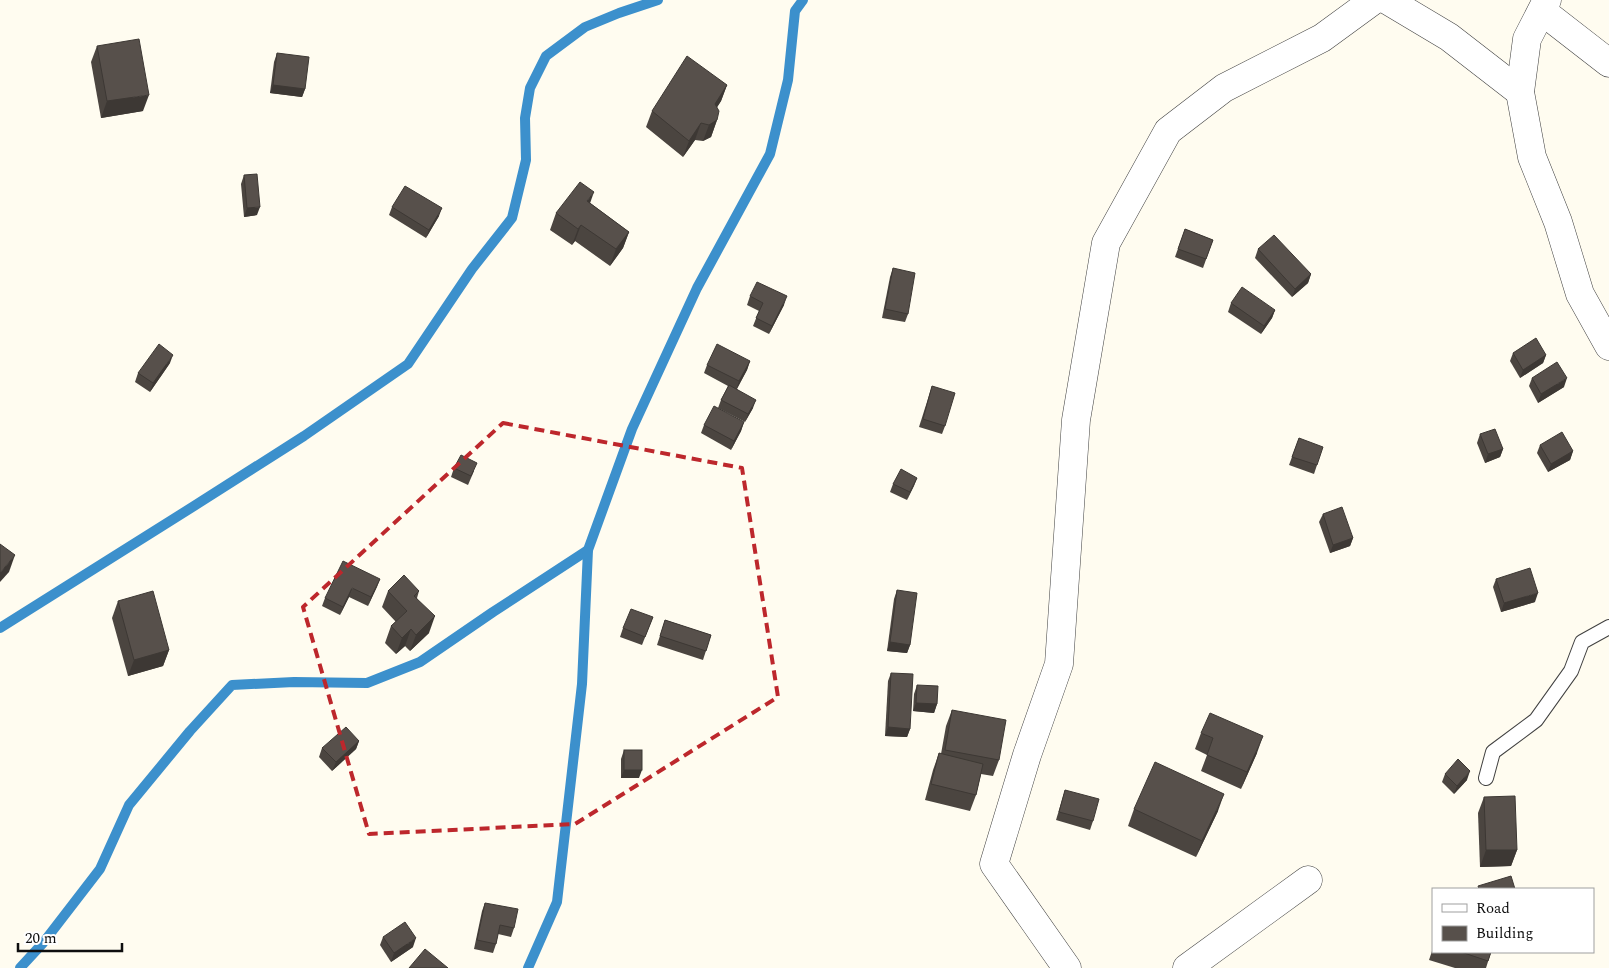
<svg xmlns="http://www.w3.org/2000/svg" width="1609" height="968" font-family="Spectral,serif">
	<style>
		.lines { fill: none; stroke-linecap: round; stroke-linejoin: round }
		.stream { stroke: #3c90cc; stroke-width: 10 }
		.service-casing { stroke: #414141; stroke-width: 16 }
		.minor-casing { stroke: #414141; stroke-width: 29 }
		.service { stroke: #fff; stroke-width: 14 }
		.minor { stroke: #fff; stroke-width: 28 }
		.wall { fill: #4b4540 }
		.shaded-wall { fill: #3d3834 }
		.building { fill: #57504b; stroke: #3d3834 }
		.marked { fill: none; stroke: #bd272c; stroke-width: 4; stroke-dasharray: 10 6; stroke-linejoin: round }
	</style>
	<rect width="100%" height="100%" fill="#fffcf0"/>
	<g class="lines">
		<g class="stream">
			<polyline points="0,628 194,506 304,436 408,364 472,269 512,218 526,160 525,118 530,88 546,56 585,27 619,13 658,0"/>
			<polyline points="20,968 43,943 100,869 129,805 190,731 232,685 294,682 367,683 420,662 493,612 588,550"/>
			<polyline points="528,968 557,902 582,684 588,550 632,429 697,288 770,154 788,80 795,11 803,0"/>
		</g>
		<defs>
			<polyline id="service" points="1486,778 1493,752 1536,720 1571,671 1582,642 1609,627"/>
			<g id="minor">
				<polyline points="1387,0 1449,37 1520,92"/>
				<polyline points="1547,0 1527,39 1520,92 1532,157 1558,222 1580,294 1609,346"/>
				<polyline points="1542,11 1609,63"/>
				<polyline points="1067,968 994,864 1027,755 1059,664 1076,420 1106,243 1168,131 1224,88 1322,38 1374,0"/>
				<polyline points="1187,968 1308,880"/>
			</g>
		</defs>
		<use href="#service" class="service-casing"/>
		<use href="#minor" class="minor-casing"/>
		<use href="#service" class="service"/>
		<use href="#minor" class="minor"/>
	</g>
	<g class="wall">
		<polygon points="97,46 143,111 101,118 91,62"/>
		<polygon points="277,53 305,89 302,97 270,93 274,62"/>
		<polygon points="727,85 721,101 717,107 717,120 711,137 703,141 695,140 683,157 646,127 652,111"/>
		<polygon points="244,175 257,215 244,217 241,184"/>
		<polygon points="590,203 629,232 623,248 610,266 575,241 572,245 550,230 556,213"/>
		<polygon points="392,207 439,216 426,238 389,215"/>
		<polygon points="1185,229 1213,240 1203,268 1175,257"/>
		<polygon points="1258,249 1311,274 1308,283 1292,297 1255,258"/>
		<polygon points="893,268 908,314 905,322 882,318 890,277"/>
		<polygon points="750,296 784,305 769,334 753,326 759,311 747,305"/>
		<polygon points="1231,303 1275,310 1272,318 1261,334 1228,312"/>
		<polygon points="1513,353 1546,355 1543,363 1520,378 1510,361"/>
		<polygon points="750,361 747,370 737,389 753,408 745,422 718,408 721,400 728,386 704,373 707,365"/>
		<polygon points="170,363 150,392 135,382 138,373"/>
		<polygon points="1532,378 1564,387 1538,403 1529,386"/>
		<polygon points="932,386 945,426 942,434 919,427"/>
		<polygon points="744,422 741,431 731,450 701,433 704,425"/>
		<polygon points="1480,434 1503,449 1500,457 1485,463 1477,443"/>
		<polygon points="1299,438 1317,465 1314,474 1289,465"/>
		<polygon points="1540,445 1573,451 1570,460 1548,472 1537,453"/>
		<polygon points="454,468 474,471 468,485 451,477"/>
		<polygon points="917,478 907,500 890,492 893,484"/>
		<polygon points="1323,514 1353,538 1350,546 1330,553 1319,522"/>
		<polygon points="380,579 368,606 349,597 340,615 322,606 325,598"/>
		<polygon points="1496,579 1535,602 1501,612 1493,587"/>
		<polygon points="897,590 910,645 907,653 887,651 894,599"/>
		<polygon points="388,591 419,591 417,598 429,633 410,651 405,646 396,654 385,643 391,626 396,622 382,607"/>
		<polygon points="118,601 169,650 163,666 128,676 112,618"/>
		<polygon points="653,617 642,645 620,637 623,628"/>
		<polygon points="665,620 711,635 703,660 657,645"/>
		<polygon points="891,673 910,729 907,737 885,736 888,681"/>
		<polygon points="917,685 937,704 934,713 913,711 914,694"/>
		<polygon points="952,710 999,760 993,776 981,774 976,795 970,811 925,800 933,770 939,753 941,754 946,726"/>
		<polygon points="1201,733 1257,753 1241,789 1201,771 1207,755 1195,749"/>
		<polygon points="359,741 356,749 332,771 319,757 322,748"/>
		<polygon points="624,750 639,778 621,778 621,759"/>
		<polygon points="1445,774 1467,780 1454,794 1442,782"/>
		<polygon points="1065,790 1093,821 1090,830 1056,820"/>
		<polygon points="1484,797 1517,850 1511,866 1480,867 1478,813"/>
		<polygon points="1134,809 1218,811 1196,857 1128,826"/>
		<polygon points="485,903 514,928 511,937 498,934 496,944 493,953 474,949 482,911"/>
		<polygon points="383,937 413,947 391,962 380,945"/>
		<polygon points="1433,948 1433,952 1491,952 1486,968 1455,968 1429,960"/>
	</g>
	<g class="shaded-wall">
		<polygon points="273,85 305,89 302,97 270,93"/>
		<polygon points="727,85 721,101 709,120 715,104"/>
		<polygon points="149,95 143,111 101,118 107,101"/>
		<polygon points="717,120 711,137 703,141 709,125"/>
		<polygon points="701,123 695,140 683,157 689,141"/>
		<polygon points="594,192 588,209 587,201"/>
		<polygon points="260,207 257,215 244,217 247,208"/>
		<polygon points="442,208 439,216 426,238 429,230"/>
		<polygon points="581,225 575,241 572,245 578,229"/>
		<polygon points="629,232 623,248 610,266 616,249"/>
		<polygon points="1311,274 1308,283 1292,297 1295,289"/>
		<polygon points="787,296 784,305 769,334 772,326"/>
		<polygon points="1275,310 1272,318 1261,334 1264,326"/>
		<polygon points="173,355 170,363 150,392 153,383"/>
		<polygon points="1546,355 1543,363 1520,378 1523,370"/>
		<polygon points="750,361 747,370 736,390 739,381"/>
		<polygon points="1567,378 1564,387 1538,403 1541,394"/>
		<polygon points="756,400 753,408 745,422 748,414"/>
		<polygon points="744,422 741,431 731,450 734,441"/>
		<polygon points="1503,449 1500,457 1485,463 1488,454"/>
		<polygon points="1573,451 1570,460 1548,472 1551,464"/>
		<polygon points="917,478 914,486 907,500 910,492"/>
		<polygon points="1353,538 1350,546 1330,553 1333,545"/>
		<polygon points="15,555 9,572 0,582 0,573"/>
		<polygon points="380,579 377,587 368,606 371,597"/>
		<polygon points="352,588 349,597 340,615 343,607"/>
		<polygon points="1538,593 1535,602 1501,612 1504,603"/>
		<polygon points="435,616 429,633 410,651 416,635"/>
		<polygon points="411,629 405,646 396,654 402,638"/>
		<polygon points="890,642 910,645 907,653 887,651"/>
		<polygon points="169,650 163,666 128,676 134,660"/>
		<polygon points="916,703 937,704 934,713 913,711"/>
		<polygon points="888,727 910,729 907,737 885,736"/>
		<polygon points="1263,736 1257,753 1241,789 1247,772"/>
		<polygon points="359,741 356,749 332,771 336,762"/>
		<polygon points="624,770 642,770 639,778 621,778"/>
		<polygon points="1470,771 1467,780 1454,794 1457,786"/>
		<polygon points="1224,794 1218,811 1196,857 1202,841"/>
		<polygon points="1486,850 1517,850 1511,866 1480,867"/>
		<polygon points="416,938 413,947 391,962 394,953"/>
	</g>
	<g class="building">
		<polygon points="139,39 149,95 107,101 97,46"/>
		<polygon points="277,53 309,57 305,89 273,85"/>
		<polygon points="687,56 727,85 715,104 719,111 717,120 709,125 701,123 689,141 652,111"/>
		<polygon points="257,174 260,207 247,208 244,175"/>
		<polygon points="580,182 594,192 587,201 629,232 616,249 581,225 578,229 556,213"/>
		<polygon points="405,186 442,208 429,230 392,207"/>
		<polygon points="1185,229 1213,240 1206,259 1178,249"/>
		<polygon points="1274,235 1311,274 1295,289 1258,249"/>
		<polygon points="893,268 915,273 908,314 885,309"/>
		<polygon points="757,282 787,296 772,326 756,318 763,303 750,296"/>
		<polygon points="1242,287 1275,310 1264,326 1231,303"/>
		<polygon points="1536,338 1546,355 1523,370 1513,353"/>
		<polygon points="159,344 173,355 153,383 138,373"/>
		<polygon points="717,344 750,361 739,381 707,365"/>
		<polygon points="1557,362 1567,378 1541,394 1532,378"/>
		<polygon points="729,385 756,400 748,414 721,400"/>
		<polygon points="932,386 955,393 945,426 923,419"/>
		<polygon points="714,406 744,422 734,441 704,425"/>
		<polygon points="1495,429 1503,449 1488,454 1480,434"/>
		<polygon points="1562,432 1573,451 1551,464 1540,445"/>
		<polygon points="1299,438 1323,447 1317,465 1292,457"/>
		<polygon points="461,455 477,463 471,476 454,468"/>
		<polygon points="901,469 917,478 910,492 893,484"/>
		<polygon points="1342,507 1353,538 1333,545 1323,514"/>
		<polygon points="0,544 15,555 0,573"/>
		<polygon points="343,561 380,579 371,597 352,588 343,607 325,598"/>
		<polygon points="1530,568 1538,593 1504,603 1496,579"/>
		<polygon points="404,575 419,591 414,596 435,616 416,635 411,629 402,638 391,626 407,611 388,591"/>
		<polygon points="897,590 917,593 910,645 890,642"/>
		<polygon points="153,591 169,650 134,660 118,601"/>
		<polygon points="631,609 653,617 645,637 623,628"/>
		<polygon points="665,620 711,635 706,651 660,636"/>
		<polygon points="891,673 913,674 910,729 888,727"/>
		<polygon points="917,685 938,686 937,704 916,703"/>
		<polygon points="952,710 1006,720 999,760 945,750"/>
		<polygon points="1210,713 1263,736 1247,772 1207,755 1213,738 1201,733"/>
		<polygon points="346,727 359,741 336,762 322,748"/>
		<rect x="624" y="750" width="18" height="20"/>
		<polygon points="939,753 983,764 976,795 931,784"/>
		<polygon points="1458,759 1470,771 1457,786 1445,774"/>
		<polygon points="1155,762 1224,794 1202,841 1134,809"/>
		<polygon points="1065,790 1099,799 1093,821 1059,812"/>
		<polygon points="1515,796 1517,850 1486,850 1484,797"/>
		<polygon points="1511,876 1515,889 1479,889 1478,886"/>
		<polygon points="485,903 518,909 514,928 500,925 496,944 477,940"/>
		<polygon points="405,922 416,938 394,953 383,937"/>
		<polygon points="425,949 448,968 409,968"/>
		<polygon points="1461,952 1491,952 1488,961"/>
	</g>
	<path class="marked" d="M503,423L742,468L778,697L575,824L369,834L303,607Z"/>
	<rect x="1432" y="888" width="162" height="65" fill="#ffffff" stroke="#9f9f9f"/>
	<rect x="1442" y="904" width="25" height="8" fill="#ffffff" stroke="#9f9f9f"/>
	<text x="1476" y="913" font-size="15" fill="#0e0e0e">Road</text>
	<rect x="1442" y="926" width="25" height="15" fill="#57504b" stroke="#9f9f9f"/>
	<text x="1476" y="938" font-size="15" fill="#0e0e0e">Building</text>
	<path d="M18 943v8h104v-8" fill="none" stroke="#0e0e0e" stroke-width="2.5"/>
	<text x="25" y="943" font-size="15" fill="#0e0e0e" stroke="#ffffff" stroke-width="4" paint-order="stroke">20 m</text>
</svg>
